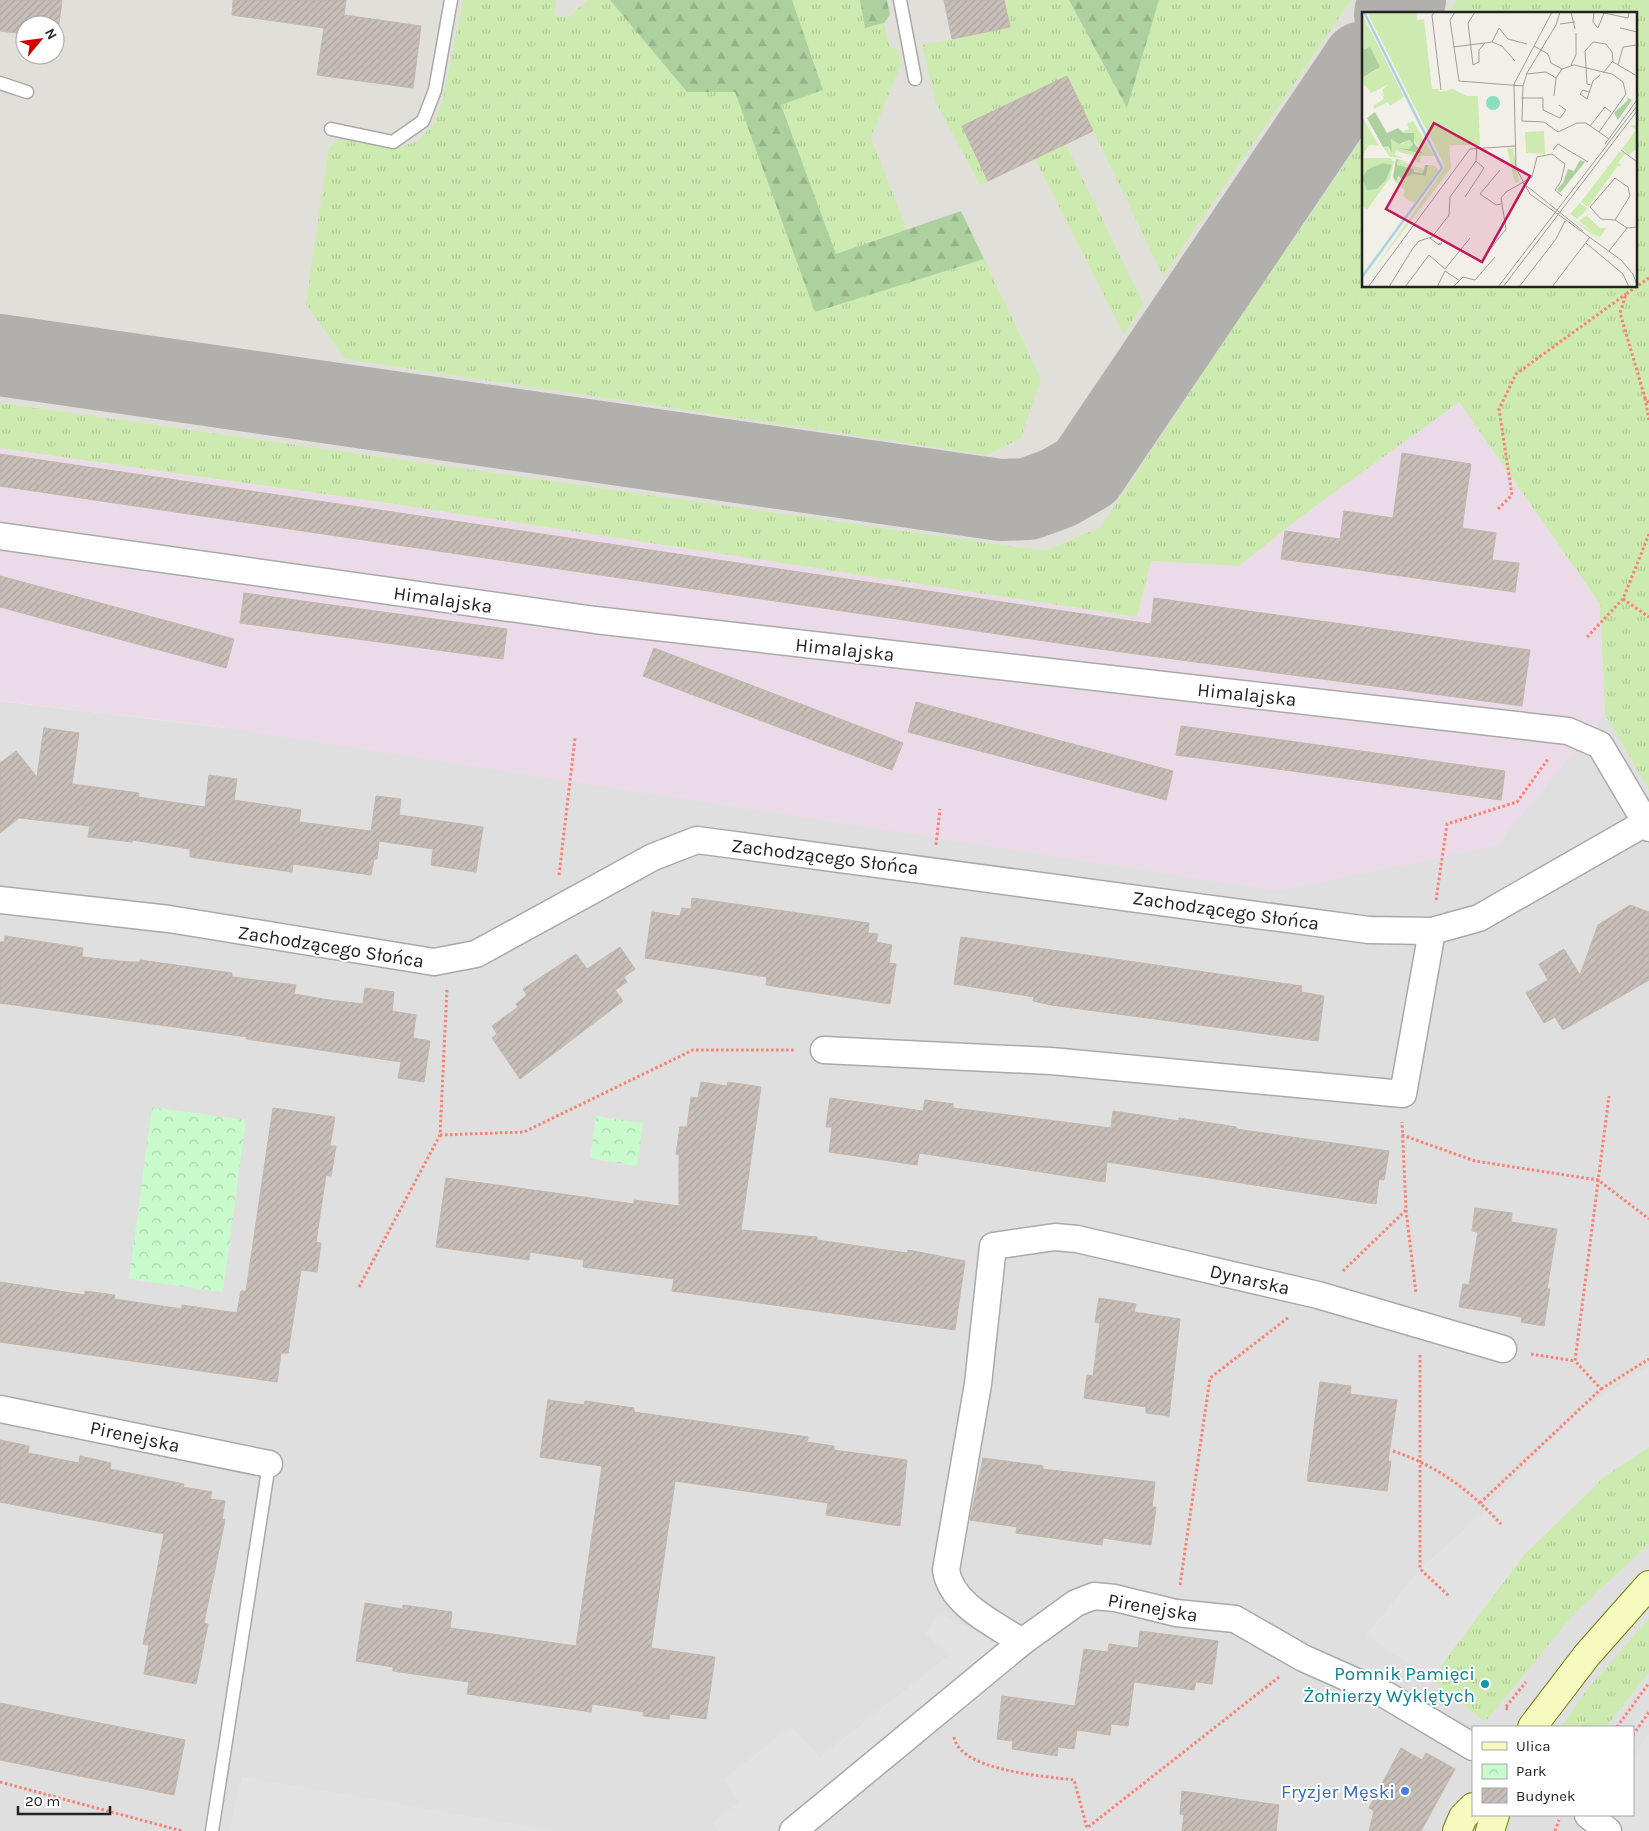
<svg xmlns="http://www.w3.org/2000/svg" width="1649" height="1831" font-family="Karla,sans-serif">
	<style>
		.residential { fill: #e0dfdf; fill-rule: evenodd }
		.industrial { fill: #ebdbe8 }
		.airport { fill: #e1dfda; fill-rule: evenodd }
		.grass { fill: url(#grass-tufts) }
		.forest { fill: url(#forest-firs) }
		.park { fill: url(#park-crowns) }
		.parking { fill: #e2e2e2 }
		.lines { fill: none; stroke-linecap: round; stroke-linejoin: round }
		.taxiway { stroke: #b1b0ac; stroke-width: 82 }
		.building { fill: url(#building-hatch); stroke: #c4b6ab }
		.lane-casing { stroke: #a9a9a9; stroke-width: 15 }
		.street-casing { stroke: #a9a9a9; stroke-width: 29 }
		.secondary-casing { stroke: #707d05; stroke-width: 30 }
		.path { stroke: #fa8072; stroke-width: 3; stroke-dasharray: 2.5 2.5; stroke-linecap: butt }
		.lane { stroke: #fff; stroke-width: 12 }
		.street { stroke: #fff; stroke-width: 26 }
		.secondary { stroke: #f7fabf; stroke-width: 28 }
		.culture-dot { fill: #0f9aa8; stroke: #fff; stroke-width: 2 }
		.shop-dot { fill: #3f7fe0; stroke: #fff; stroke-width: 2 }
		.labels { text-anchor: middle; stroke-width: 4; stroke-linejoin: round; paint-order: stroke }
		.street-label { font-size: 19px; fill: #222; stroke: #fff }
		.culture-label { font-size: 19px; fill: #0d838f; stroke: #fff; text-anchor: end }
		.shop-label { font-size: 19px; fill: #366cbe; stroke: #fff; text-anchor: end }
		.inset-river { fill: none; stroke: #aad3df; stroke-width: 2.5 }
		.inset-road { fill: none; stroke: #9f9d99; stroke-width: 1 }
		.view { fill: #c2185b; fill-opacity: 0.15; stroke: #c2185b; stroke-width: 2.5 }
		.inset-edge { fill: none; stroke: #222; stroke-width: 2.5 }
	</style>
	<defs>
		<pattern id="grass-tufts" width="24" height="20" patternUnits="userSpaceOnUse" patternTransform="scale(1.25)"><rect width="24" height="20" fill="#cdebb0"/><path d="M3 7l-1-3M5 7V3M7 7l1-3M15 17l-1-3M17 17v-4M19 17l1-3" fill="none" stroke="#b0c997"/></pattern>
		<pattern id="forest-firs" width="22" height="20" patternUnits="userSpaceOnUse" patternTransform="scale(1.25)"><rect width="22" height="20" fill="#add19e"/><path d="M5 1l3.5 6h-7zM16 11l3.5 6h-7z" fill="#95b388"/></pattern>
		<pattern id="park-crowns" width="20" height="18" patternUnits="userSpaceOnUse" patternTransform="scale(1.25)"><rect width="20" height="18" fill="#c8facc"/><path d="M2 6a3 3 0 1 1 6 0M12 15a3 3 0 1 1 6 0" fill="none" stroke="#acd6af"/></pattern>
		<pattern id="building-hatch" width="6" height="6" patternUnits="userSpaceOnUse" patternTransform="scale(1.25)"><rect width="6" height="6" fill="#c7bfb8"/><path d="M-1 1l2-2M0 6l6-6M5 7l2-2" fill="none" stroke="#aba49e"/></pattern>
	</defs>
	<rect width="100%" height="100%" fill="#f2efe9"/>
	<path class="residential" d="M1649,264V1831H0V701L226,728L1605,714L1600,604L1459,402L1635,286ZM1473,1727H1633V1815H1473Z"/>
	<polygon class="industrial" points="1459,402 1600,604 1605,714 1496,846 1278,891 226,728 0,701 0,449 394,504 1137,617 1151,561 1239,566 1305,514"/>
	<path class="airport" d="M0,0H1649L1635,14H1363V286H1619L1305,514L1239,566L1151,561L1137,617L394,504L0,449ZM25,25H55V55H25Z"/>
	<g class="grass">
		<polygon points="463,0 556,0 554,16 567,18 588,0 610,0 687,92 735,91 815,312 984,259 1041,379 1021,438 987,455 345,359 306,304 329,147 342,139 397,148 418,141 434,124 443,99"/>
		<polygon points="792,0 860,0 865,28 884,23 890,47 898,50 901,64 871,138 907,229 836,254 781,104 823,90"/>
		<polygon points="1004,0 1069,0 1127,108 1159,0 1351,0 1163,276 1067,76 962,126 988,181 980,185 936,103 922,45 1010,27"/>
		<polygon points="1457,0 1649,0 1649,790 1605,714 1600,604 1459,402 1305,514 1239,566 1151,561 1137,617 394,504 0,448 0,403 1045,551 1101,527 1232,329 1363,138 1363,286 1635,286 1635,14 1448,14"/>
		<polygon points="1066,144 1143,303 1124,335 1035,159"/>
		<polygon points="1649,1447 1649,1544 1574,1614 1485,1722 1431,1679 1524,1555 1605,1476"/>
		<polygon points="1649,1618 1649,1672 1606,1727 1561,1727 1586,1691"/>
	</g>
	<g class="forest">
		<polygon points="610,0 792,0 823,90 781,105 836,254 961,211 984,259 815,312 735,92 687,92"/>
		<polygon points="860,0 887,0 890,15 884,23 865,28"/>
		<polygon points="1069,0 1159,0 1127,108"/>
	</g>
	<g class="park">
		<polygon points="152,1107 246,1120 223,1292 129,1279"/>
		<polygon points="596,1116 643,1123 637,1166 590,1158"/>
	</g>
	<g class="parking">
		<polygon points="1649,1366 1649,1447 1605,1476 1524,1555 1431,1679 1366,1635 1420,1569 1477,1518 1582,1409"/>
		<polygon points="938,1614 1004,1644 780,1831 719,1831 712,1823 739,1802 723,1780 791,1726 820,1757 949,1655 925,1633"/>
		<polygon points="1649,1732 1649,1831 1588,1831 1597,1815 1633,1815 1633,1758"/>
		<polygon points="242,1777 372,1799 555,1831 229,1831"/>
	</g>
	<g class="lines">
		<g class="taxiway">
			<polyline points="1395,14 1405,0"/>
			<polyline points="0,355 1000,500 1028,499 1058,488 1086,472 1363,62"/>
		</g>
	</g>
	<g class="building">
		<polygon points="0,0 62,0 57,39 55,25 25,25 25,34 0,31"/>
		<polygon points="233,0 346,0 344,15 421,26 413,88 317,75 324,28 232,15"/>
		<polygon points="944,0 1004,0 1010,27 952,39"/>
		<polygon points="1067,76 1093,131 988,181 962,126"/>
		<polygon points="1402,453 1471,464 1462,528 1496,533 1492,560 1519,563 1515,592 1281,559 1285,531 1340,539 1344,511 1393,518"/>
		<polygon points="0,454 1151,624 1154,598 1530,650 1522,706 1092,648 0,486"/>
		<polygon points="0,576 234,639 226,668 0,607"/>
		<polygon points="244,593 507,629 503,659 240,623"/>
		<polygon points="654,648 903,743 892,770 643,676"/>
		<polygon points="916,702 1173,771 1166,800 908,732"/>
		<polygon points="1181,726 1505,771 1501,800 1176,755"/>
		<polygon points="44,728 79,733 72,784 139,793 138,797 205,807 209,775 237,779 234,800 301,810 299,822 371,831 376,796 401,799 399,815 483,827 476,872 431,865 433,849 379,841 377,859 374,859 371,875 293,864 292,872 190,857 190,849 132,840 132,842 88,837 90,826 19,818 0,833 0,763 16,751 37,777"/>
		<polygon points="692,898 869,923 868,933 878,934 876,942 892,945 889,963 896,964 890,1004 766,985 767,977 645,958 652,912 680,916 682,908 691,909"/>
		<polygon points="1630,905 1649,912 1649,980 1563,1030 1555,1017 1544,1023 1526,993 1548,980 1539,964 1564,949 1580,975 1598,925"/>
		<polygon points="5,936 83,948 82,957 129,962 140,962 140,960 232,973 232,977 296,985 294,994 329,1000 363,1004 365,988 394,992 392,1011 416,1015 413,1038 430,1041 424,1082 398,1078 401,1062 246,1039 247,1037 0,1003 0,942 4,942"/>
		<polygon points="961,937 1302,986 1301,992 1324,996 1318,1041 1051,1005 1033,1001 1034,997 954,984"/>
		<polygon points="620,947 635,969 624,977 627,982 615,990 623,1001 520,1079 492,1038 497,1034 492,1026 518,1007 516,1004 527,995 523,989 576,954 587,969"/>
		<polygon points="701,1082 727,1086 728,1082 761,1087 741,1230 817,1237 817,1240 907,1253 908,1250 965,1261 955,1330 672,1291 674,1279 583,1267 584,1260 530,1252 529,1260 436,1247 446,1178 634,1204 634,1200 679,1206 679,1155 676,1154 680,1127 687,1127 691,1097 698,1098"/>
		<polygon points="830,1098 923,1111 925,1100 953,1104 953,1108 1111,1128 1113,1111 1179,1121 1179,1118 1236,1127 1236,1129 1389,1151 1384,1180 1379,1179 1376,1204 1107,1162 1105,1182 919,1153 917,1165 829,1152 832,1127 826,1127"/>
		<polygon points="273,1108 335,1117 330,1146 336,1146 331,1176 326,1175 316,1242 321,1243 317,1272 301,1270 288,1353 281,1353 277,1382 0,1342 0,1282 85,1295 85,1291 115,1295 114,1299 182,1309 182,1305 237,1313 241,1291 246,1291"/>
		<polygon points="1475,1208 1512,1213 1511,1222 1557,1229 1547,1289 1550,1289 1544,1326 1521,1322 1522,1317 1459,1307 1463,1284 1469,1285 1478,1232 1472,1231"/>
		<polygon points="1099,1298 1136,1304 1134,1312 1180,1319 1169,1416 1146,1413 1146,1407 1084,1398 1087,1375 1093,1376 1100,1323 1095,1322"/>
		<polygon points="1320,1382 1351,1386 1350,1394 1397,1400 1388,1461 1391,1461 1387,1491 1307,1481"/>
		<polygon points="548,1400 584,1405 585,1401 634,1408 634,1412 808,1437 807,1442 834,1446 834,1450 907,1460 900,1526 826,1515 828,1503 675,1481 651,1648 715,1657 706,1719 670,1714 669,1719 643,1716 644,1712 592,1704 591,1712 467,1694 469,1682 393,1671 393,1667 356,1661 365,1603 403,1609 403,1605 452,1612 450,1628 576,1646 602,1466 540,1457"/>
		<polygon points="0,1440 29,1446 28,1453 79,1463 80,1456 111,1463 110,1469 184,1484 183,1487 212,1492 210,1499 225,1501 222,1519 225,1520 204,1623 208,1624 196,1684 144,1674 149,1645 143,1644 164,1534 0,1502"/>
		<polygon points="983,1458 1043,1466 1042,1469 1155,1482 1152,1507 1156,1507 1151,1545 1103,1538 1102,1545 1016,1533 1017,1527 970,1520"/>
		<polygon points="1140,1631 1218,1641 1212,1684 1196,1682 1194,1690 1134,1682 1128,1726 1111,1724 1110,1735 1077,1730 1074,1749 1058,1747 1057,1756 1012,1749 1013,1741 997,1739 1002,1696 1075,1706 1084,1649 1108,1652 1109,1644 1138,1648"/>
		<polygon points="0,1703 185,1740 174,1795 0,1760"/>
		<polygon points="1401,1748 1422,1760 1426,1753 1455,1769 1421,1831 1369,1831 1374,1811 1369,1808"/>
		<polygon points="1182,1791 1279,1805 1276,1831 1182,1831 1184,1815 1180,1814"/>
	</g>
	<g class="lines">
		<defs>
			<g id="lane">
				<polyline points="900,0 915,79"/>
				<polyline points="0,83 27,92"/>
				<polyline points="331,129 393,142 423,121 435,90 451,0"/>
				<polyline points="212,1831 269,1464"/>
			</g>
			<g id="street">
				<polyline points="0,536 595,620 1568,731 1600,745 1649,828"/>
				<polyline points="0,900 169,919 434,962 476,954 653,857 697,840 1369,930 1432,931 1479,918 1645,823"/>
				<polyline points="824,1050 1051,1061 1403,1094 1432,931"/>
				<polyline points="0,1409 269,1464"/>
				<path d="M1022,1642C995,1624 951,1605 946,1570L978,1384L993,1246L1055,1237L1077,1239L1318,1295L1503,1349"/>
				<polyline points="1588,1815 1608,1831"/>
				<polyline points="793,1831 1022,1642 1076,1603 1094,1596 1115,1598 1176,1613 1235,1619 1303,1658 1386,1695 1473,1747"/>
			</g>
			<g id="secondary">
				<polyline points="1532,1727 1587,1655 1649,1585"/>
				<polyline points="1457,1831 1463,1817 1473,1807"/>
				<polyline points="1490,1831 1495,1815"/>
			</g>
		</defs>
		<use href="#lane" class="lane-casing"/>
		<use href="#street" class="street-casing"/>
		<use href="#secondary" class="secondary-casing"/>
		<g class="path">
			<polyline points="1649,278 1626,294 1620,313 1645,398 1649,403"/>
			<polyline points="1645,398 1649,420"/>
			<polyline points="1498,509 1512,495 1499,409 1516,374 1626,294"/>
			<polyline points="1623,599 1649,617"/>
			<polyline points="1587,637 1623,599 1649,534"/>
			<polyline points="936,845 940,809"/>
			<polyline points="559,875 575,738"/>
			<polyline points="1436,900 1447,824 1517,802 1548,759"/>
			<polyline points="440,1135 524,1132 693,1050 796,1050"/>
			<polyline points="1402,1135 1475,1161 1598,1180 1649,1219"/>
			<polyline points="1406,1210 1416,1294"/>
			<polyline points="1343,1271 1406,1210 1402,1122"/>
			<polyline points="359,1287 440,1135 447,988"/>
			<polyline points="1531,1354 1575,1361 1609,1096"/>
			<polyline points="1420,1355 1420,1569 1450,1597"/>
			<polyline points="1601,1389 1649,1359"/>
			<path d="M1393,1451C1438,1466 1469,1490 1501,1524"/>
			<polyline points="1480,1503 1601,1389 1575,1361"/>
			<polyline points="1180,1585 1210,1378 1289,1317"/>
			<polyline points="1508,1709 1505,1708 1526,1682"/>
			<polyline points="1617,1727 1649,1683"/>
			<polyline points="1633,1735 1649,1712"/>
			<path d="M954,1737C960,1771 1044,1776 1074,1780L1087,1828L1279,1677"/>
			<polyline points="0,1782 182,1831"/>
			<polyline points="1555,1831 1559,1820"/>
		</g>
		<use href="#lane" class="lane"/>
		<use href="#street" class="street"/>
		<use href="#secondary" class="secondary"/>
	</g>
	<circle class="culture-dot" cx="1485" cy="1684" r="5"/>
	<circle class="shop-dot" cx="1405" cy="1791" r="5"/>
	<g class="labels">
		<g class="street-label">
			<text transform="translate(443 599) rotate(8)" y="7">Himalajska</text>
			<text transform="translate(845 649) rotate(6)" y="7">Himalajska</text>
			<text transform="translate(1247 694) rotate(6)" y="7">Himalajska</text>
			<text transform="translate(825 856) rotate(7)" y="7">Zachodzącego Słońca</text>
			<text transform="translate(1226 910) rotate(8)" y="7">Zachodzącego Słońca</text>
			<text transform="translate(331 946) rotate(9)" y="7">Zachodzącego Słońca</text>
			<text transform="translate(1250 1279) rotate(13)" y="7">Dynarska</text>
			<text transform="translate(135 1436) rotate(12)" y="7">Pirenejska</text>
			<text transform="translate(1153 1607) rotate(10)" y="7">Pirenejska</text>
		</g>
		<g class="culture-label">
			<text x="1475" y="1680">Pomnik Pamięci<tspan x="1475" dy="22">Żołnierzy Wyklętych</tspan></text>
		</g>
		<g class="shop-label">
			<text x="1395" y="1798">Fryzjer Męski</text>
		</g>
	</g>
	<g transform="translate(1362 12)">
		<rect width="275" height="275" fill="#f2efe9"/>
		<path d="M5,0H54L55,8L62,7L70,77H77L78,80L91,77L105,84H116L118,133H87L89,156L11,259L83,155ZM0,2L42,85L28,94L26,90L12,97L11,94L22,87L18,79L23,86L20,78L27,72L9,81L3,73L0,74V66L15,58L8,35L0,38ZM0,104L17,134L7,133L1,143ZM51,109L72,144H59L58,150L62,151L53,150L54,145L34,139L33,143L41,146L28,145L21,135L26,134L28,141L29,127L41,132L48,128L51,132L47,137L36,134L62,141L46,122L40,121L36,116L41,120L47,117L45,112ZM268,113H275V137L267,142L260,137L274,118L268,114L261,123ZM182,119L183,142L164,141L163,120ZM145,136H151L157,170L153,171ZM258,139L263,142L256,151L260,153L255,155L226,195L219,190ZM3,146H28L32,150L28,166L5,198L0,194V147ZM36,148L62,157L61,161L35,153ZM66,153L74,154L76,159L53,190H49L41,184L43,178L34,170L33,165L41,169L50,162L64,164ZM218,191L226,197L215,207L208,202ZM229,200L225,204L238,216H244L238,225L232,222L249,235L225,218L247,236L206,204L232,221L217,209Z" fill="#cdebb0"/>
		<path d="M8,35L18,55L0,66V38ZM265,85L270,88L256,108L252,101L266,88ZM13,100L25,121L36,116L41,121H52V131L62,142L35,136L47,137L51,132L48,128L37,132L29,127L30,141L26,134L21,135L5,106ZM34,147L51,151L36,148L35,153L52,157V160L61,161L63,153H66L64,164L50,162L41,168L36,164L34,170L31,165ZM218,148L223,150L198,181L195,177L201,171L206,157L212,159ZM21,151L30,153L24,168L15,177L5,178L0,166L6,157Z" fill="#add19e"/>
		<path d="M124 91a7 7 0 1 1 14 0a7 7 0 1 1-14 0Z" fill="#88e0be"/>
		<path class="inset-river" d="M0,265L80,156L2,0"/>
		<path class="inset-road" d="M72,0L70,4L79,78M93,0L88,8L97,69L161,74L160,109L182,110L196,120L215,111H224L247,127M113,0L106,11L111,53L117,50V38L123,31M190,0L152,72L154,156L168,182L259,248L271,262L275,273M209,0L213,17M232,0L231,10L236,16L242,1M237,0L266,6L267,0M198,12L213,10M137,16L146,27L165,32M258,16L275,20M130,30L140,34L153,49M172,34L186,42L189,51L200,57L212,53L250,62L261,70L264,82L237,120M91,35L130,30L137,16M251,50L275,64M209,53L214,43V21M256,53L261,35L275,33M164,62L184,60L194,66M229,73L225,72L223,39L231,30L244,32L250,40L251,49L241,61M161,74L165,61L194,13L198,0M227,80L221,78L218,82L225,87L231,69L238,63M192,84L194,66L200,57M159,86H181V98L198,106L204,98L197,93M228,114L243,95L249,100M243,132L275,88M191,138L196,132L226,150M259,138L275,150M138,158L118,182L134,193L139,192M161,171L221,219M103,185L122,156L114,149M253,208L239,207L228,195L253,166L266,175L268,184L253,208L265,216M68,226L77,233L80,231L76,232M224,231L261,262L267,275M247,239L265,216L275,215M126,240L144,217L139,186L144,180L170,165L175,145L190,142L203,152L199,169L193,178L200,184M83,257L108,226M6,275L108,137L153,134M27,275L51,236L57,229L70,225L87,203L88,185L114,149L115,135M43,275L67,243L83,257M75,275L83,259L98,269M91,275L101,265L113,268L133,245M136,275L275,94M141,275L275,99M157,275L194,227L203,209M190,275L228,225"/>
		<path class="view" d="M72,111L168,164L120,250L24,197Z"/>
		<rect width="275" height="275" class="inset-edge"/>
	</g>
	<rect x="1472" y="1726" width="162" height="90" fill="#ffffff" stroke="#a7a7a7"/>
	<rect x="1482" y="1742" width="25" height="8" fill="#f7fabf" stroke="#a7a7a7"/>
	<text x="1516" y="1751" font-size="15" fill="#222222">Ulica</text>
	<rect x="1482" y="1764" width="25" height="15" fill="url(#park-crowns)" stroke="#a7a7a7"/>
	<text x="1516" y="1776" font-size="15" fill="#222222">Park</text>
	<rect x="1482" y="1788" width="25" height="15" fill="url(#building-hatch)" stroke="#a7a7a7"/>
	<text x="1516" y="1801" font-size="15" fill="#222222">Budynek</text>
	<g transform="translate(40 40) rotate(61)"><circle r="24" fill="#ffffff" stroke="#a7a7a7"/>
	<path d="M0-4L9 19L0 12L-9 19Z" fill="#d40000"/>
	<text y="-8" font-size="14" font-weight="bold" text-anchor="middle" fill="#222222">N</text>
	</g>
	<path d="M18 1806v8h92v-8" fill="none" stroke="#222222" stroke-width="2.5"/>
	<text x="25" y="1806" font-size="15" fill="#222222" stroke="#ffffff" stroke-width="4" paint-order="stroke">20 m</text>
</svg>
